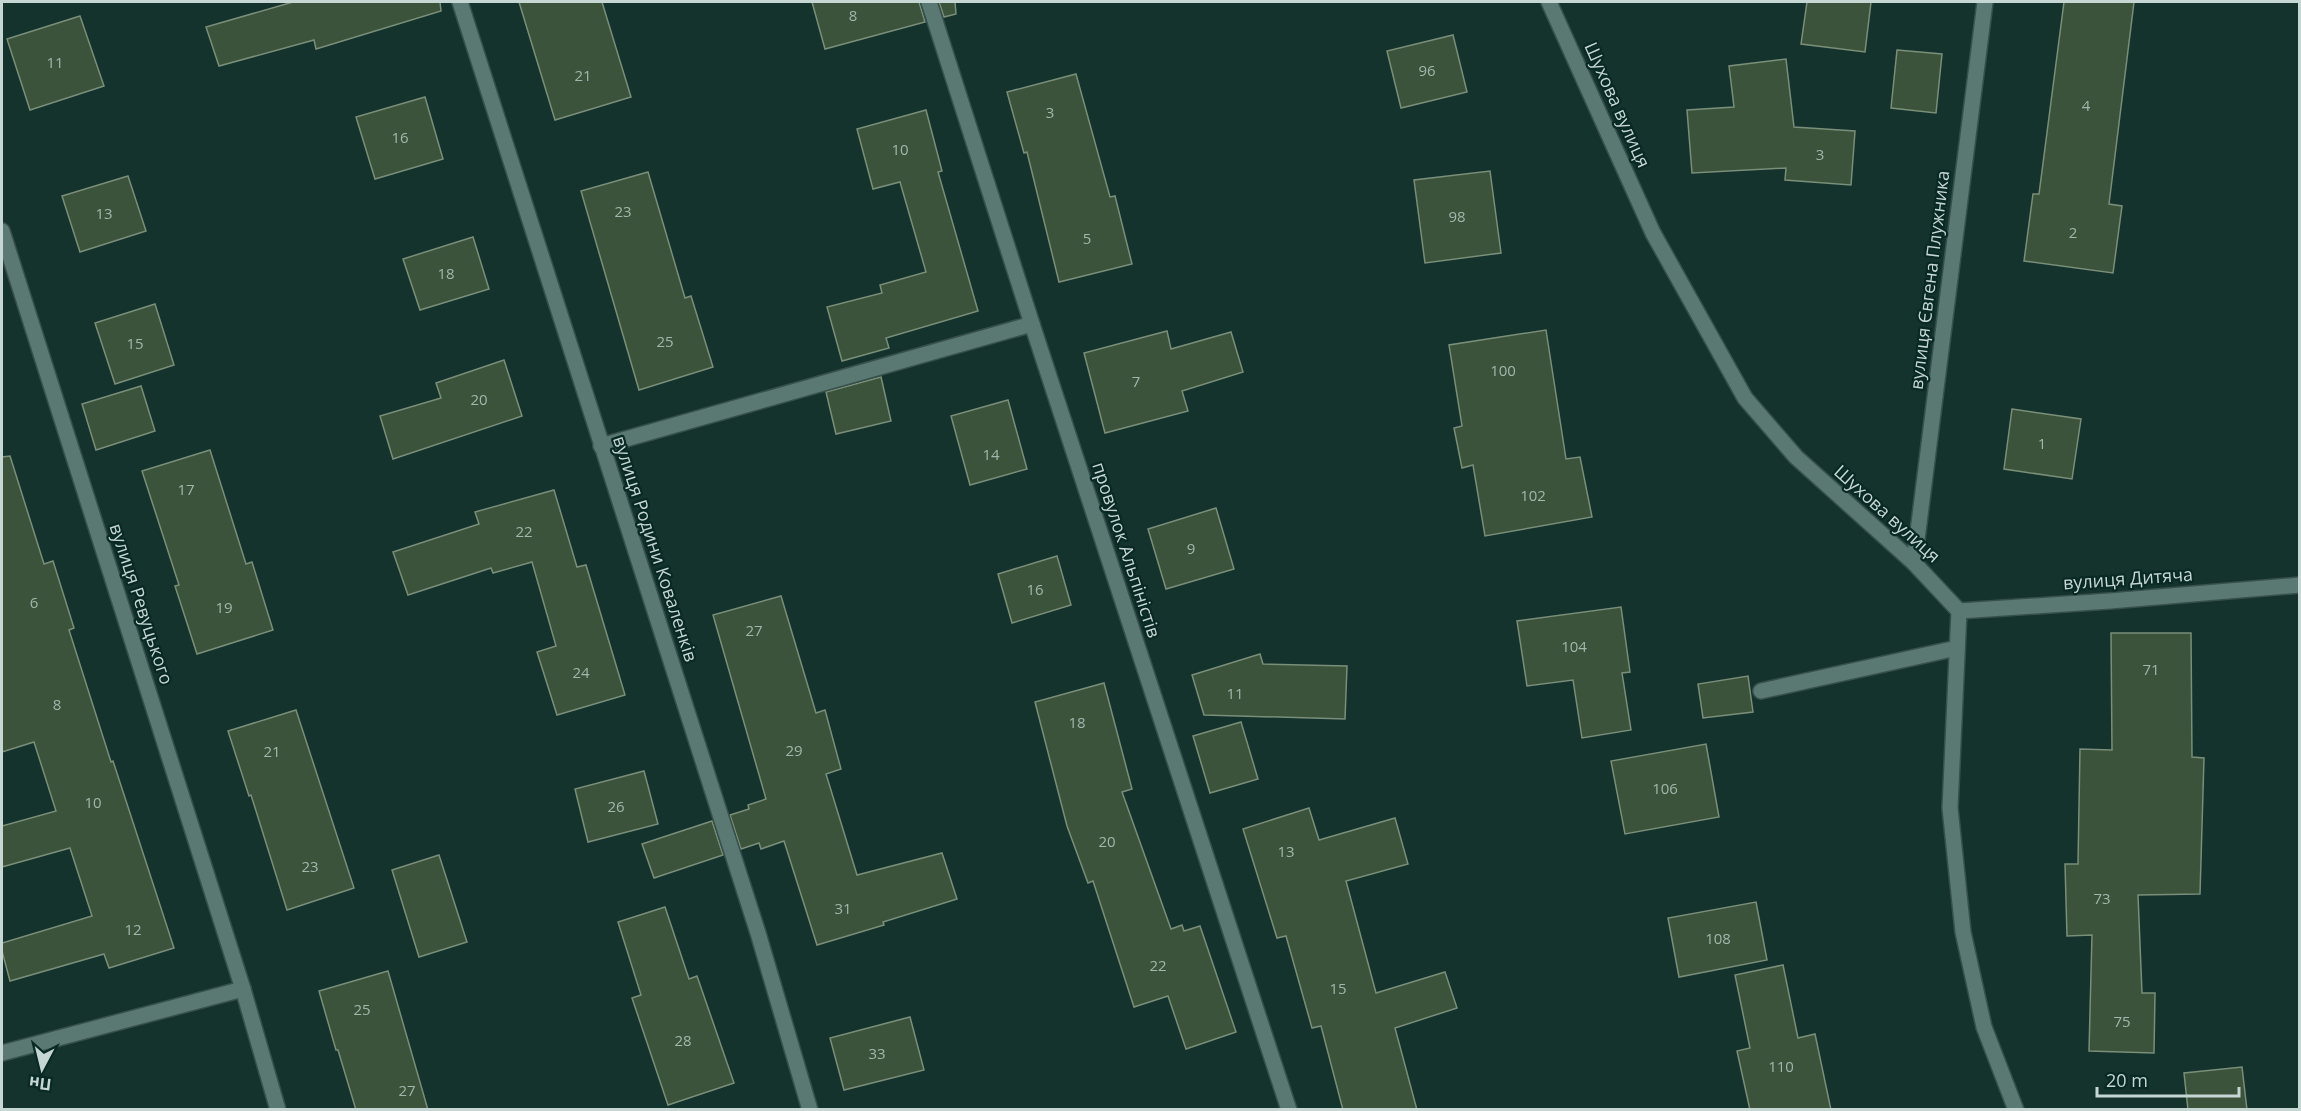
<svg xmlns="http://www.w3.org/2000/svg" width="2301" height="1111" font-family="'Open Sans',sans-serif">
	<style>
		.building { fill: #3a533a; stroke: #7a8e7a; stroke-width: 1.5 }
		.lines { fill: none; stroke-linecap: round; stroke-linejoin: round }
		.service-casing { stroke: #37504b; stroke-width: 18 }
		.minor-casing { stroke: #37504b; stroke-width: 18 }
		.service { stroke: #597972; stroke-width: 15 }
		.minor { stroke: #597972; stroke-width: 15 }
		.labels { text-anchor: middle; stroke-width: 4.5; stroke-linejoin: round; paint-order: stroke }
		.number-label { font-size: 15px; fill: #a3b6ad }
		.street-label { font-size: 18px; fill: #c6d7d3; stroke: #092924 }
	</style>
	<rect width="100%" height="100%" fill="#14332d"/>
	<g class="building">
		<polygon points="293,2 440,2 441,11 316,49 314,40 219,66 206,27"/>
		<polygon points="519,2 602,2 631,97 555,120"/>
		<polygon points="812,2 919,2 925,22 825,49"/>
		<polygon points="939,2 955,2 956,14 944,17"/>
		<polygon points="1807,2 1871,2 1865,52 1801,44"/>
		<polygon points="2064,2 2134,2 2109,204 2122,206 2113,273 2024,261 2033,194 2039,194"/>
		<polygon points="80,16 104,86 30,110 7,39"/>
		<polygon points="1453,35 1467,92 1401,108 1387,51"/>
		<polygon points="1897,50 1942,54 1936,113 1891,108"/>
		<polygon points="1786,59 1794,127 1855,131 1851,185 1785,180 1786,168 1692,173 1687,110 1734,107 1729,66"/>
		<polygon points="1076,74 1110,197 1115,196 1132,264 1059,282 1027,152 1024,153 1007,92"/>
		<polygon points="425,97 443,159 375,179 356,117"/>
		<polygon points="926,110 942,171 938,172 978,311 886,338 889,348 842,361 827,307 882,293 880,285 926,272 900,182 873,189 857,129"/>
		<polygon points="1490,171 1501,253 1425,263 1414,180"/>
		<polygon points="648,172 685,298 691,296 713,367 639,390 581,191"/>
		<polygon points="128,176 146,231 80,252 62,196"/>
		<polygon points="473,237 489,289 420,310 403,259"/>
		<polygon points="155,304 174,365 115,384 95,323"/>
		<polygon points="1546,330 1566,459 1580,457 1592,517 1485,536 1473,465 1462,468 1454,428 1462,426 1449,345"/>
		<polygon points="1167,331 1171,349 1231,332 1243,372 1182,391 1188,411 1105,433 1084,353"/>
		<polygon points="504,360 522,416 393,459 380,416 441,398 436,383"/>
		<polygon points="881,377 891,421 836,434 826,392"/>
		<polygon points="141,386 155,431 96,450 82,404"/>
		<polygon points="1008,400 1027,469 970,485 951,416"/>
		<polygon points="2012,409 2081,419 2072,479 2004,469"/>
		<polygon points="210,450 246,564 252,562 273,630 197,654 175,586 179,585 142,471"/>
		<polygon points="10,456 44,564 53,561 74,628 69,630 111,762 113,761 174,948 109,968 104,954 10,981 2,951 2,943 92,916 70,848 2,867 2,826 56,811 34,742 2,752 2,457"/>
		<polygon points="554,490 577,567 586,565 625,695 557,715 537,652 556,646 532,562 493,573 491,568 408,595 393,552 479,524 475,512"/>
		<polygon points="1216,508 1234,569 1166,589 1148,529"/>
		<polygon points="1057,556 1071,605 1012,623 998,574"/>
		<polygon points="781,596 816,713 825,710 841,769 826,774 857,875 942,853 957,899 883,922 884,925 817,945 784,841 761,849 759,843 741,849 730,815 749,809 748,805 766,799 713,615"/>
		<polygon points="1621,607 1630,672 1622,673 1631,730 1582,738 1573,680 1527,686 1517,621"/>
		<polygon points="2111,633 2191,633 2192,757 2204,758 2200,894 2138,895 2142,993 2155,993 2154,1053 2089,1051 2092,935 2067,936 2065,864 2078,864 2080,749 2112,750"/>
		<polygon points="1260,654 1263,664 1347,666 1345,719 1204,715 1192,675"/>
		<polygon points="1748,676 1753,712 1703,718 1698,684"/>
		<polygon points="1104,683 1132,789 1122,792 1171,929 1182,925 1184,931 1200,926 1236,1032 1186,1049 1168,996 1134,1007 1093,881 1088,883 1067,826 1035,702"/>
		<polygon points="296,710 354,888 287,910 251,795 249,796 228,731"/>
		<polygon points="1241,722 1258,779 1210,793 1193,736"/>
		<polygon points="1706,744 1719,817 1625,834 1611,761"/>
		<polygon points="644,771 658,824 588,842 575,789"/>
		<polygon points="1309,808 1319,840 1395,818 1408,864 1346,881 1376,993 1445,972 1457,1008 1395,1028 1417,1110 1343,1110 1321,1026 1312,1028 1286,936 1277,938 1243,829"/>
		<polygon points="712,821 723,855 654,878 642,844"/>
		<polygon points="439,855 467,942 419,957 392,870"/>
		<polygon points="1756,902 1767,960 1679,977 1668,918"/>
		<polygon points="665,907 689,979 697,976 734,1083 668,1105 632,998 641,995 618,922"/>
		<polygon points="1783,965 1798,1038 1815,1034 1831,1110 1750,1110 1737,1051 1750,1048 1735,975"/>
		<polygon points="388,971 428,1110 356,1110 338,1050 336,1050 319,991"/>
		<polygon points="910,1017 924,1070 844,1090 830,1038"/>
		<polygon points="2242,1067 2247,1110 2188,1110 2184,1073"/>
	</g>
	<g class="lines">
		<defs>
			<g id="service">
				<polyline points="601,446 1032,324"/>
				<polyline points="1761,691 1957,648"/>
			</g>
			<g id="minor">
				<polyline points="460,2 758,933 810,1110"/>
				<polyline points="929,2 1032,324 1289,1110"/>
				<polyline points="1549,2 1653,233 1745,398 1796,457 1914,563 1959,611 1950,808 1963,932 1984,1027 2016,1110"/>
				<polyline points="2,231 243,989 278,1110"/>
				<polyline points="1914,563 1985,2"/>
				<polyline points="1959,611 2110,601 2300,585"/>
				<polyline points="2,1053 243,989"/>
			</g>
		</defs>
		<use href="#service" class="service-casing"/>
		<use href="#minor" class="minor-casing"/>
		<use href="#service" class="service"/>
		<use href="#minor" class="minor"/>
	</g>
	<g class="labels">
		<g class="number-label">
			<text x="853" y="21">8</text>
			<text x="55" y="68">11</text>
			<text x="1427" y="76">96</text>
			<text x="583" y="81">21</text>
			<text x="2086" y="111">4</text>
			<text x="1050" y="118">3</text>
			<text x="400" y="143">16</text>
			<text x="900" y="155">10</text>
			<text x="1820" y="160">3</text>
			<text x="623" y="217">23</text>
			<text x="104" y="219">13</text>
			<text x="1457" y="222">98</text>
			<text x="2073" y="238">2</text>
			<text x="1087" y="244">5</text>
			<text x="446" y="279">18</text>
			<text x="665" y="347">25</text>
			<text x="135" y="349">15</text>
			<text x="1503" y="376">100</text>
			<text x="1136" y="387">7</text>
			<text x="479" y="405">20</text>
			<text x="2042" y="449">1</text>
			<text x="991" y="460">14</text>
			<text x="186" y="495">17</text>
			<text x="1533" y="501">102</text>
			<text x="524" y="537">22</text>
			<text x="1191" y="554">9</text>
			<text x="1035" y="595">16</text>
			<text x="34" y="608">6</text>
			<text x="224" y="613">19</text>
			<text x="754" y="636">27</text>
			<text x="1574" y="652">104</text>
			<text x="2151" y="675">71</text>
			<text x="581" y="678">24</text>
			<text x="1235" y="699">11</text>
			<text x="57" y="710">8</text>
			<text x="1077" y="728">18</text>
			<text x="794" y="756">29</text>
			<text x="272" y="757">21</text>
			<text x="1665" y="794">106</text>
			<text x="93" y="808">10</text>
			<text x="616" y="812">26</text>
			<text x="1107" y="847">20</text>
			<text x="1286" y="857">13</text>
			<text x="310" y="872">23</text>
			<text x="2102" y="904">73</text>
			<text x="843" y="914">31</text>
			<text x="133" y="935">12</text>
			<text x="1718" y="944">108</text>
			<text x="1158" y="971">22</text>
			<text x="1338" y="994">15</text>
			<text x="362" y="1015">25</text>
			<text x="2122" y="1027">75</text>
			<text x="683" y="1046">28</text>
			<text x="877" y="1059">33</text>
			<text x="1781" y="1072">110</text>
			<text x="407" y="1096">27</text>
		</g>
		<g class="street-label">
			<text transform="translate(1617 105) rotate(66)" y="6">Шухова вулиця</text>
			<text transform="translate(1930 280) rotate(-83)" y="6">вулиця Євгена Плужника</text>
			<text transform="translate(1887 514) rotate(42)" y="6">Шухова вулиця</text>
			<text transform="translate(655 549) rotate(72)" y="6">вулиця Родини Коваленків</text>
			<text transform="translate(1126 550) rotate(72)" y="6">провулок Альпіністів</text>
			<text transform="translate(2128 579) rotate(-4)" y="6">вулиця Дитяча</text>
			<text transform="translate(141 604) rotate(72)" y="6">вулиця Ревуцького</text>
		</g>
	</g>
	<rect width="2301" height="1111" fill="none" stroke="#c6d7d3" stroke-width="6"/>
	<g transform="translate(42 1069) rotate(187)" stroke="#092924" stroke-width="4.5" paint-order="stroke">
	<path d="M0-4.5L10 22L0 15L-10 22Z" fill="#c6d7d3"/>
	<text y="-9" font-size="16" font-weight="bold" text-anchor="middle" fill="#c6d7d3">Пн</text>
	</g>
	<path d="M2097 1087v9h142v-9" fill="none" stroke="#c6d7d3" stroke-width="3"/>
	<text x="2106" y="1087" font-size="18" fill="#c6d7d3" stroke="#092924" stroke-width="4.5" paint-order="stroke">20 m</text>
</svg>
